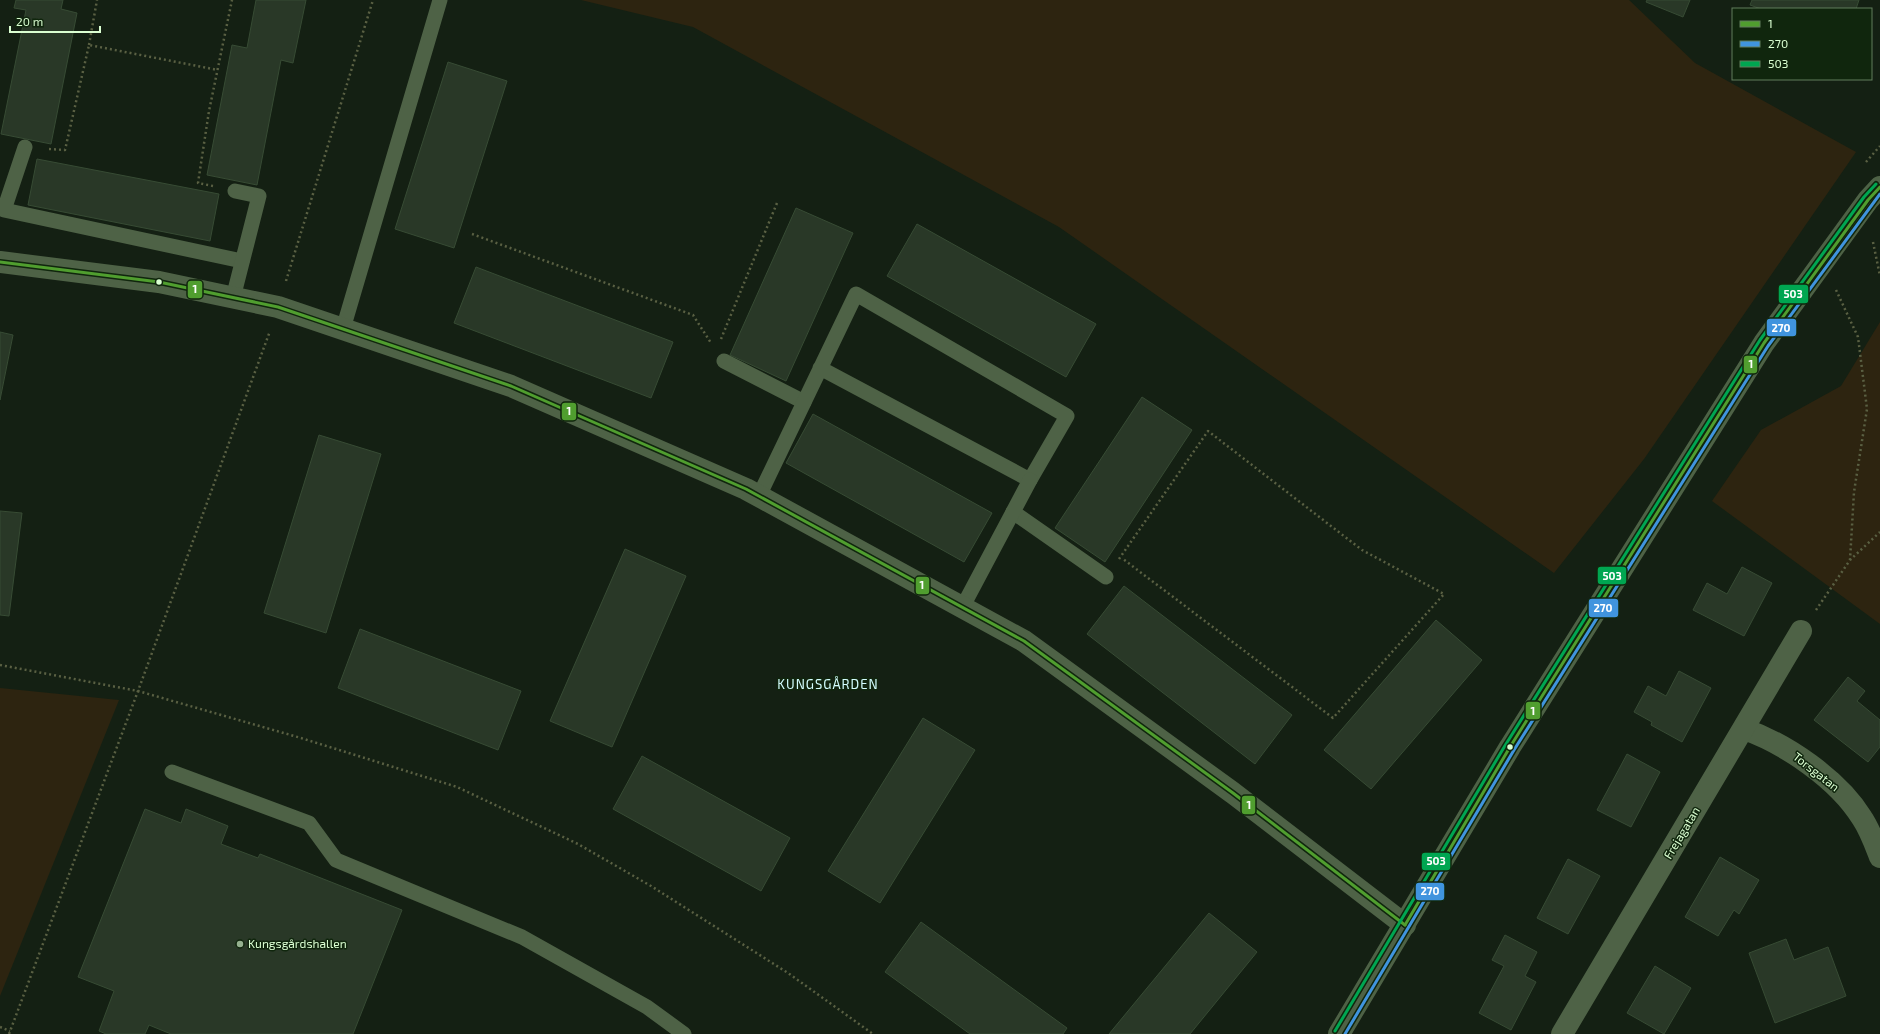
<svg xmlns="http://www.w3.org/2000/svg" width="1880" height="1034" font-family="'Exo 2',sans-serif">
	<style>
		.green { fill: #2d2410 }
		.building { fill: #293827; stroke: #374b34 }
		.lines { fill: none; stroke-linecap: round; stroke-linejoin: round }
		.path { stroke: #5a6043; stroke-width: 2.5; stroke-dasharray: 2 3; stroke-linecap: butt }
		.service { stroke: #4e6246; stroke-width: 15 }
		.minor { stroke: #4e6246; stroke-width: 22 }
		.tertiary { stroke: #4e6246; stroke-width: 22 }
		.bus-1-casing { stroke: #10260d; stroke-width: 6 }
		.bus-2-casing { stroke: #10260d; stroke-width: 6 }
		.bus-3-casing { stroke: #10260d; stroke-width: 6 }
		.bus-1 { stroke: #509e2f; stroke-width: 3 }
		.bus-2 { stroke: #4094de; stroke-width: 3 }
		.bus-3 { stroke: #00a651; stroke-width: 3 }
		.bus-dot { fill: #dbffd2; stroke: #10260d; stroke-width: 1.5 }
		.poi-dot { fill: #95b18f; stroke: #10260d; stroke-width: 1.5 }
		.labels { text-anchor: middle; stroke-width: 3; stroke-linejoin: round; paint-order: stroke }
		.street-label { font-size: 12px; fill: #dbffd2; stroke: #10260d }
		.poi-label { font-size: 12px; fill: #dbffd2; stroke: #10260d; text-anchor: start }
		.neighbourhood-label { font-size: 13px; letter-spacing: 1px; fill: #d4fdff; stroke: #10260d }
		.line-badge { stroke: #10260d; stroke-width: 1.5 }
		.badge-label { font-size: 11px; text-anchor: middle; font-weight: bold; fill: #fff }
	</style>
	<rect width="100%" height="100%" fill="#142013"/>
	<g class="green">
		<polygon points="581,0 1629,0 1695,63 1856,152 1644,459 1554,573 1059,227 693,27"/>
		<polygon points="1880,322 1880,624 1712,501 1761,430 1841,386"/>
		<polygon points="0,688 119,700 0,996"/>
	</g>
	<g class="building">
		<polygon points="16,0 63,0 61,9 77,13 51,144 1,134 26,10 14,8"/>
		<polygon points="256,0 306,0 293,63 281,60 257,185 207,175 232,45 247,48"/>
		<polygon points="1647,0 1690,0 1683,17 1646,2"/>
		<polygon points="1752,0 1859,0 1856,9 1761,9 1750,5"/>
		<polygon points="448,62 507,81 454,248 395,229"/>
		<polygon points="37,159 219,194 210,241 28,205"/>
		<polygon points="796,208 853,233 786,381 730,355"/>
		<polygon points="917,224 1096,324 1066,377 887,276"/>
		<polygon points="476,267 673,342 651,398 454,323"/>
		<polygon points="0,332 13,335 0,400"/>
		<polygon points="1142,397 1192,430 1105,562 1055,528"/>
		<polygon points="813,414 992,513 964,562 786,463"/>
		<polygon points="319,435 381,454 326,633 264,613"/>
		<polygon points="0,511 22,513 9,616 0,615"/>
		<polygon points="625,549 686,576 612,747 550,721"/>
		<polygon points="1742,567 1772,583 1744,636 1693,610 1707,583 1727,594"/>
		<polygon points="1124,586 1292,715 1255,764 1087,634"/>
		<polygon points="1436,620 1482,660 1371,789 1324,750"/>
		<polygon points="360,629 521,691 498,750 338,688"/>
		<polygon points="1679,671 1711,688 1682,742 1651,725 1652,722 1634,712 1648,686 1666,696"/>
		<polygon points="1848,677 1865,691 1857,701 1880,720 1880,747 1868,762 1814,720"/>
		<polygon points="923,718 975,750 880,903 828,871"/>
		<polygon points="1627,754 1660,772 1631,827 1597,810"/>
		<polygon points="642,756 790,838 761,891 613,809"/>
		<polygon points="145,809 181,823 186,809 228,826 221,844 258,858 260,854 402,910 353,1034 171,1034 149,1025 145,1034 106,1034 99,1031 114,991 78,977"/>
		<polygon points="1720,857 1759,880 1739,914 1734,910 1718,936 1685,917"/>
		<polygon points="1568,859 1600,876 1568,934 1537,918"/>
		<polygon points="1209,913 1257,952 1190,1034 1109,1034"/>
		<polygon points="921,922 1067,1028 1063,1034 970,1034 885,972"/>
		<polygon points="1505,935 1537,952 1525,976 1536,982 1511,1030 1479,1013 1504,966 1492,960"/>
		<polygon points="1786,939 1794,960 1828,947 1846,996 1775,1023 1749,953"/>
		<polygon points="1655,966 1691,988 1664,1034 1627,1013"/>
	</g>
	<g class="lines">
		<g class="path">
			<polyline points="89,45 97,0"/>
			<polyline points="49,149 65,150 89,45 218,70"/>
			<polyline points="1866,162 1880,146"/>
			<polyline points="213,186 198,183 209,111 232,0"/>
			<polyline points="472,234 693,315 711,343"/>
			<polyline points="1873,242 1880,276"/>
			<polyline points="286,281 373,0"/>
			<polyline points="1836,290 1858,337 1867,409 1854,492 1850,560"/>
			<polyline points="721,339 777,203"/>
			<polyline points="1119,559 1208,431 1362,550 1444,594 1333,718 1123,559"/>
			<polyline points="1816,610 1850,560 1880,532"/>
			<polyline points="0,665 138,691 301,738 457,787 578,844 651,886 788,973 873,1034"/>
			<polyline points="0,1027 10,1031"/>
			<polyline points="9,1034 138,691 270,331"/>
		</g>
		<g class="service">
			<polyline points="25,147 4,210 242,261"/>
			<polyline points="233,298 259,196 235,191"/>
			<polyline points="343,329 440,0"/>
			<polyline points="724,361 804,402"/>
			<polyline points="759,496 856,294 1067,416 1030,480 820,368"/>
			<polyline points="1013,512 1106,577"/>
			<polyline points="962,608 1030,480"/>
			<polyline points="172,772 309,823 336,860 522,937 647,1007 684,1034"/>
		</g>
		<g class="minor">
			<polyline points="0,262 159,282 278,307 511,386 746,489 1024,641 1233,793 1405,925"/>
			<path d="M1744,729C1786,744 1838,779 1862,818C1870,830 1875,844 1880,857"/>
			<polyline points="1562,1034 1801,631"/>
		</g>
		<polyline class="tertiary" points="1339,1034 1510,747 1764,343 1868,200 1880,187"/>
		<defs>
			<g id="bus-1">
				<polyline points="0,262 159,282 278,307 511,386 746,489 1024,641 1233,793 1405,925"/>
				<polyline points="1405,925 1510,747 1764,343 1868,200 1880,187"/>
			</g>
			<polyline id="bus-2" points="1345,1034 1514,750 1768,346 1880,194"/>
			<polyline id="bus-3" points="1335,1031 1506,744 1760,340 1864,197 1876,184"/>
		</defs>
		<use href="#bus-1" class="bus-1-casing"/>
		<use href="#bus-2" class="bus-2-casing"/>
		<use href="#bus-3" class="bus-3-casing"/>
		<use href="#bus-1" class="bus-1"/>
		<use href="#bus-2" class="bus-2"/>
		<use href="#bus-3" class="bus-3"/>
	</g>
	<g class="bus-dot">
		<circle cx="159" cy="282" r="3.5"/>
		<circle cx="1510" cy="747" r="3.5"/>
	</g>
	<circle class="poi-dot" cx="240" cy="944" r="4"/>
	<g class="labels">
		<g class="street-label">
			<text transform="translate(1816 772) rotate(38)" y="4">Torsgatan</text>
			<text transform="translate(1682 833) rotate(-59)" y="4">Frejagatan</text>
		</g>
		<g class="poi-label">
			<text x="248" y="948">Kungsgårdshallen</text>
		</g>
		<g class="neighbourhood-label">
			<text x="828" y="689">KUNGSGÅRDEN</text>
		</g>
	</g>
	<g class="line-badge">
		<rect x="187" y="280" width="16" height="19" rx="4" fill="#509e2f"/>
		<rect x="1778" y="284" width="31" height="20" rx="4" fill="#00a651"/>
		<rect x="1766" y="318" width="31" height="19" rx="4" fill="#4094de"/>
		<rect x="1743" y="355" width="15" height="19" rx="4" fill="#509e2f"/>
		<rect x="561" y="402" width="16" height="19" rx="4" fill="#509e2f"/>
		<rect x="1597" y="566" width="30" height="19" rx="4" fill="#00a651"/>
		<rect x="915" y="576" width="15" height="19" rx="4" fill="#509e2f"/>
		<rect x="1588" y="598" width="31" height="20" rx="4" fill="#4094de"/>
		<rect x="1525" y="701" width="16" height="19" rx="4" fill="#509e2f"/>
		<rect x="1241" y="795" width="15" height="20" rx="4" fill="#509e2f"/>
		<rect x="1421" y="852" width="30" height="19" rx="4" fill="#00a651"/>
		<rect x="1415" y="882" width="30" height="19" rx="4" fill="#4094de"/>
	</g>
	<g class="badge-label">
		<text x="195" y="293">1</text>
		<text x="1793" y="298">503</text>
		<text x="1781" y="332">270</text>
		<text x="1751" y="368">1</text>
		<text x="569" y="415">1</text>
		<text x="1612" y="580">503</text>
		<text x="922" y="589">1</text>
		<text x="1603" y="612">270</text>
		<text x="1533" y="715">1</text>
		<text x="1249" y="809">1</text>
		<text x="1436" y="865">503</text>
		<text x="1430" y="895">270</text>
	</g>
	<rect x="1732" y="8" width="140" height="72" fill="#10260d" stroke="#617d5c"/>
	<rect x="1740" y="21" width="20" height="6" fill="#509e2f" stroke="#617d5c"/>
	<text x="1768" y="28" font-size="12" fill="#dbffd2">1</text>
	<rect x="1740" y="41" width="20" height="6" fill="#4094de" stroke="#617d5c"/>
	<text x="1768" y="48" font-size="12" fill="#dbffd2">270</text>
	<rect x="1740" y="61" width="20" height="6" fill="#00a651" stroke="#617d5c"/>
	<text x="1768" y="68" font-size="12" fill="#dbffd2">503</text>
	<path d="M10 26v6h90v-6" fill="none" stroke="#dbffd2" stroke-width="2"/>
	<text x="16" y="26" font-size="12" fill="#dbffd2" stroke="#10260d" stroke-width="3" paint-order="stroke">20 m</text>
</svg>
